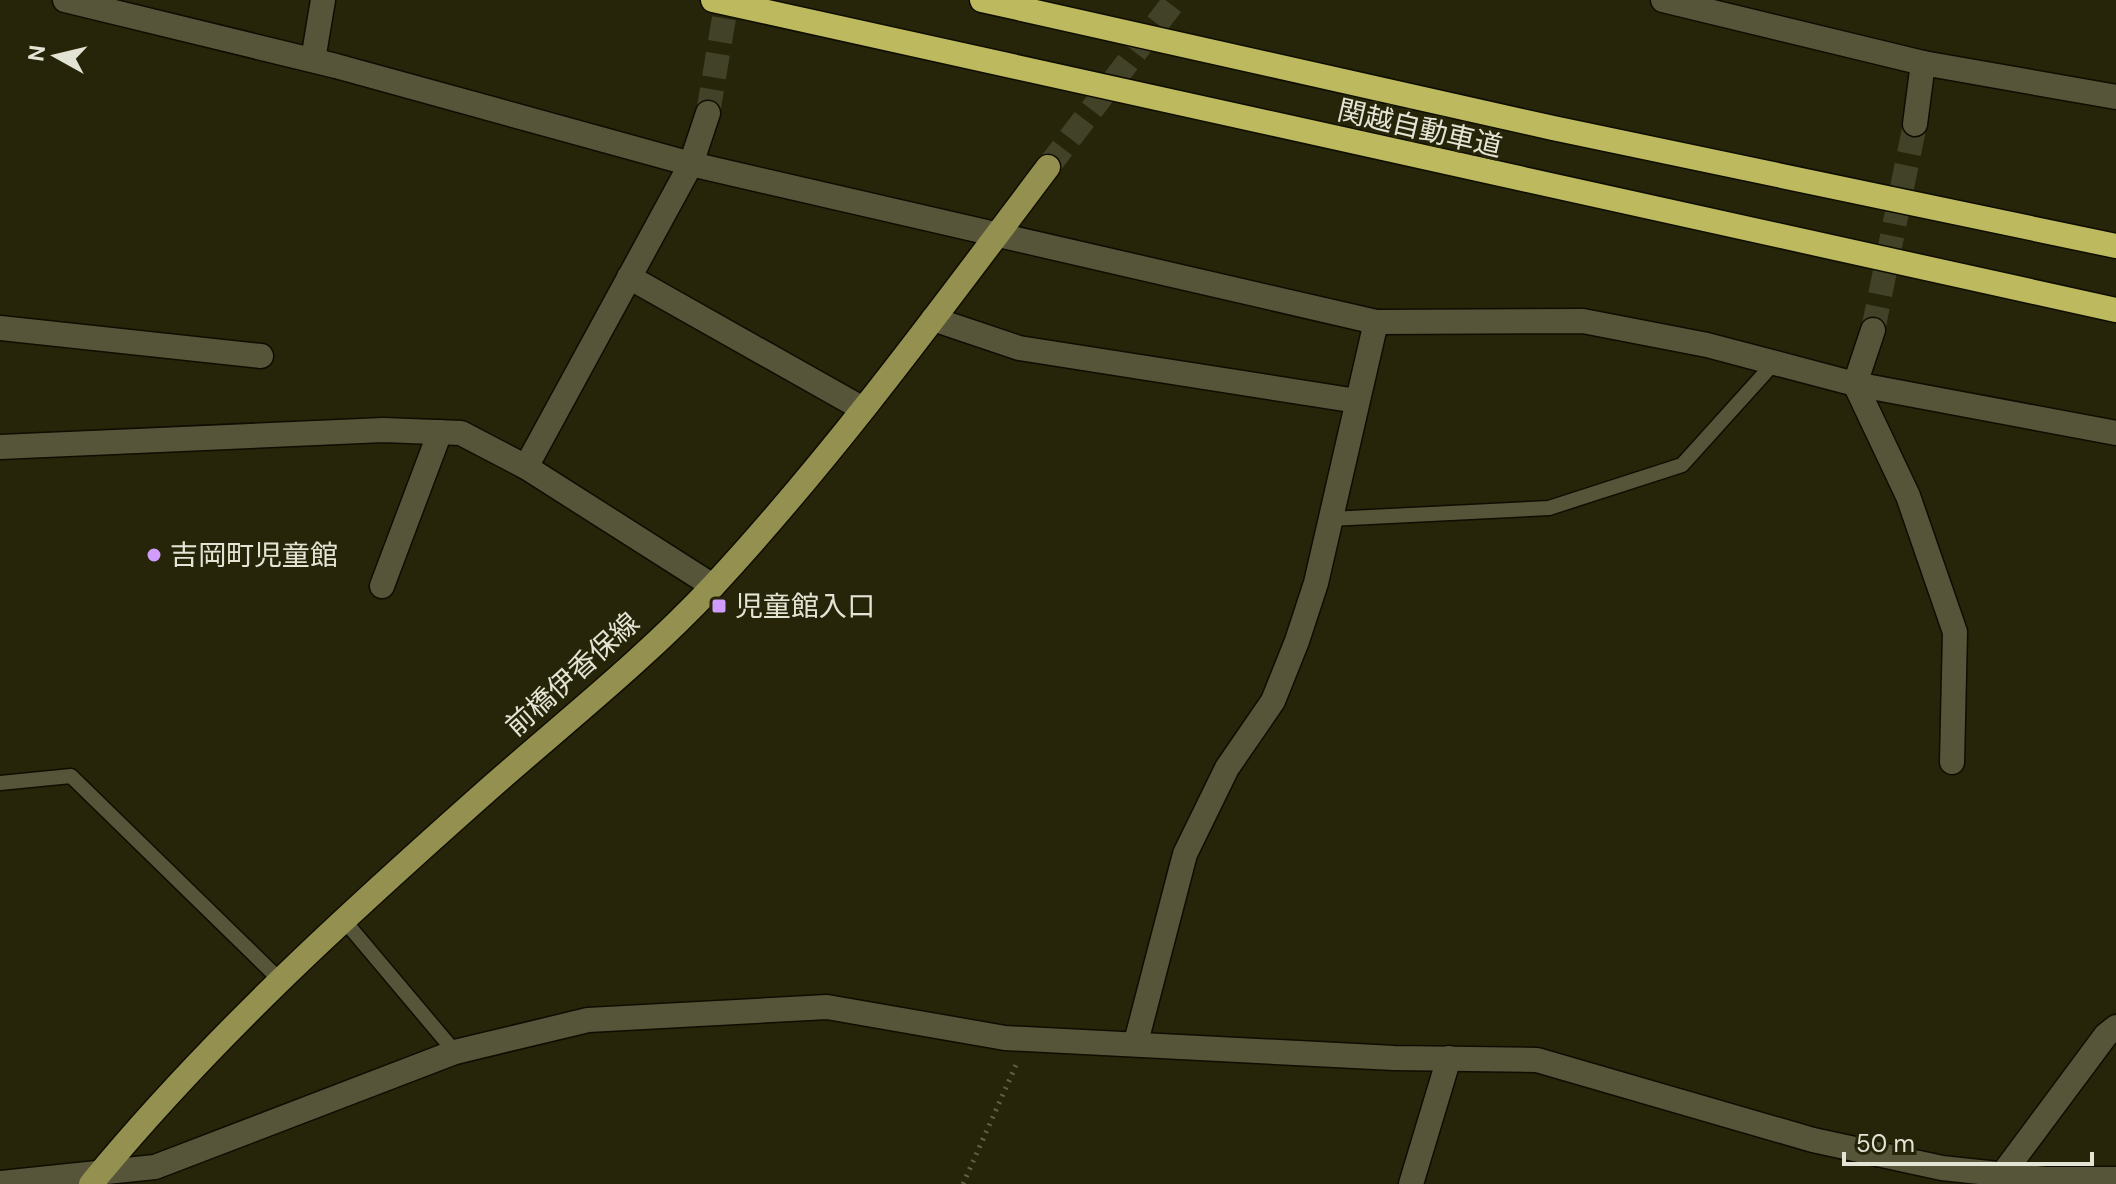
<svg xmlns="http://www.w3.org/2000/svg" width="2116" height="1184" font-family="'DM Sans','Noto Sans JP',sans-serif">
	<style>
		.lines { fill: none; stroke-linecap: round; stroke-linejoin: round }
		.street-tunnel { stroke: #424228; stroke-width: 24; stroke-dasharray: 24 12; stroke-linecap: butt }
		.primary-tunnel { stroke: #424228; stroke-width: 24; stroke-dasharray: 24 12; stroke-linecap: butt }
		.lane-casing { stroke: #0f0d00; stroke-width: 17 }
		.street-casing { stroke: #0f0d00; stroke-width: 27 }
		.primary-casing { stroke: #0f0d00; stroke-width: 27 }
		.highway-casing { stroke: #0f0d00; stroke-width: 27 }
		.path { stroke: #606048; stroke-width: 5; stroke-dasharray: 2 6; stroke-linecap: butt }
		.lane { stroke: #56553a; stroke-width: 14 }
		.street { stroke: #56553a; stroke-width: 24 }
		.primary { stroke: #949150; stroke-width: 24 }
		.highway { stroke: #bdb95e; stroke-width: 24 }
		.poi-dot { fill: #d09dff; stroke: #26250a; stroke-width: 3 }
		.labels { text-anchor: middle; stroke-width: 6; stroke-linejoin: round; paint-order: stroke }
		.street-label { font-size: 28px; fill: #e4e4d4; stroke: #26250a }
		.poi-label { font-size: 28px; fill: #e4e4d4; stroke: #26250a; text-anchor: start }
	</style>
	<rect width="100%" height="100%" fill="#26250a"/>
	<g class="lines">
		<g class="street-tunnel">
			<polyline points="708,113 727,0"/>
			<polyline points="1873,330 1915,124"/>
		</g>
		<polyline class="primary-tunnel" points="1048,167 1175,0"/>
		<defs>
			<g id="lane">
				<polyline points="1330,519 1549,508 1682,465 1774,363"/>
				<polyline points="0,783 71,776 280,980"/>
				<polyline points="343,919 455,1052"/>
			</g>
			<g id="street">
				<polyline points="65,0 336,66 691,164 1376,322 1583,321 1707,345 1855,384 2116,433"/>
				<polyline points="1663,0 1923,63 2116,97"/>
				<polyline points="313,60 323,0"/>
				<polyline points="1915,124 1923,63"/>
				<polyline points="629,277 863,409"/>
				<polyline points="933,319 1019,348 1357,401"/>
				<polyline points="0,328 261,356"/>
				<polyline points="1873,330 1855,384 1908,496 1955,632 1952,762"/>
				<polyline points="0,447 383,430 461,433 526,467 713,586"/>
				<polyline points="526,467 691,164 708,113"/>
				<polyline points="382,586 440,432"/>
				<polyline points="1136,1042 1185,854 1227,768 1273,701 1297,641 1316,583 1376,322"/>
				<polyline points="2002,1175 2106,1035 2116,1027"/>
				<polyline points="0,1183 155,1167 455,1052 588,1020 827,1007 1005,1038 1394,1058 1537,1060 1813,1140 1942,1168 2045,1179 2116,1179"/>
				<polyline points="1411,1184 1449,1058"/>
			</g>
			<path id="primary" d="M91,1184C211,1038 349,913 490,788C565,722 646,658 714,585C835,454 941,309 1048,167"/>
			<g id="highway">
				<polyline points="713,0 2116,310"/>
				<polyline points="982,0 1553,128 2116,246"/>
			</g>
		</defs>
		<use href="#lane" class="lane-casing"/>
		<use href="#street" class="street-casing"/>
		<use href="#primary" class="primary-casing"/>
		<use href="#highway" class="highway-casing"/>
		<polyline class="path" points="963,1184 1016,1065"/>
		<use href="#lane" class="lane"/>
		<use href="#street" class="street"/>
		<use href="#primary" class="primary"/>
		<use href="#highway" class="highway"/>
	</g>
	<g class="poi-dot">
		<circle cx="154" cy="555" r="8"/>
		<rect x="711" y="598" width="16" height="16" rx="4"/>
	</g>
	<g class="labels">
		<g class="street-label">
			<text transform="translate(1420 128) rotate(13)" y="10">関越自動車道</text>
			<text transform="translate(572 674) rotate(-42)" y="10">前橋伊香保線</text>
		</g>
		<g class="poi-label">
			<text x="170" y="565">吉岡町児童館</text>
			<text x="735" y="616">児童館入口</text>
		</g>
	</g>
	<g transform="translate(56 56) rotate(278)" stroke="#26250a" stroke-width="6" paint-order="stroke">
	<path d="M0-6L14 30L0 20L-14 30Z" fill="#e4e4d4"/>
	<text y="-12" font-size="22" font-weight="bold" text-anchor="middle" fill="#e4e4d4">N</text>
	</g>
	<path d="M1844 1152v12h248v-12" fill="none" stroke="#e4e4d4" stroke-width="4"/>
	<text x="1856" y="1152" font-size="24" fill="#e4e4d4" stroke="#26250a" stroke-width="6" paint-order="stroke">50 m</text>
</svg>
